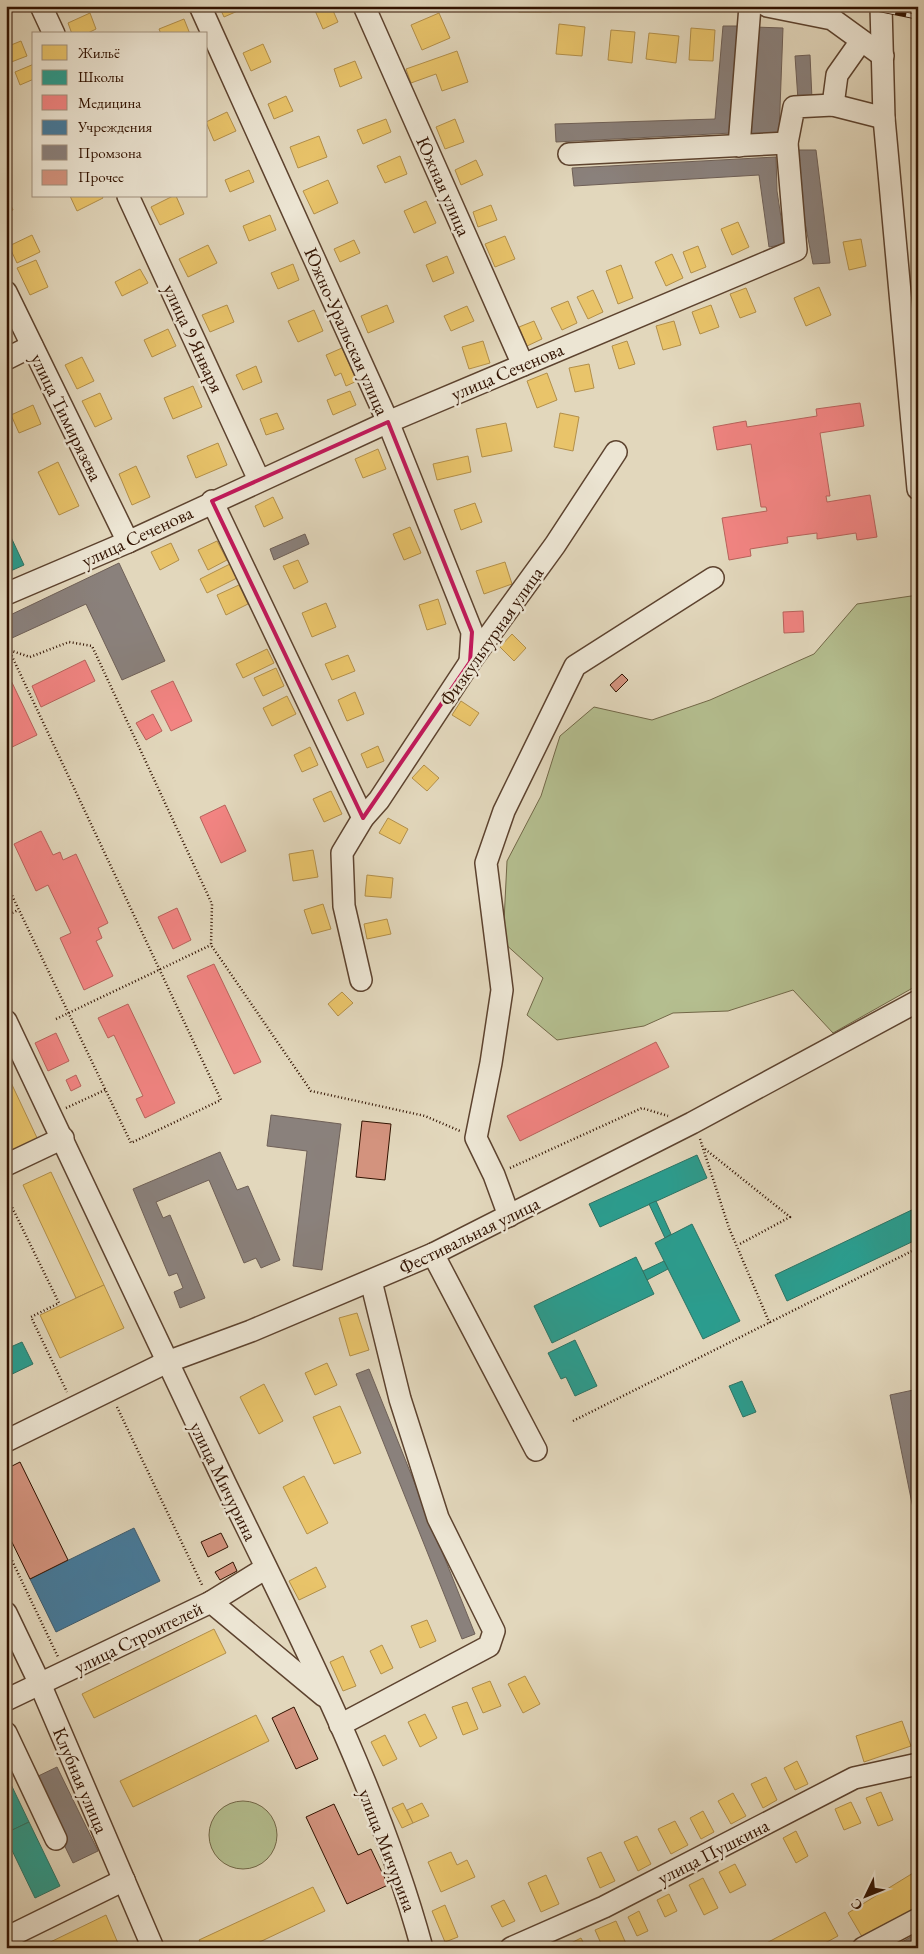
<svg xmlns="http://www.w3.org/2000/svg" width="924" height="1954" font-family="'EB Garamond',serif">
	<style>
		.green { fill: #b4be8f; stroke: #726848 }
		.homes { fill: #e9c46a; stroke: #b28f4a }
		.schools { fill: #2a9d8f; stroke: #2c7364 }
		.health { fill: #f28482; stroke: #b8625b }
		.public { fill: #457b9d; stroke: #3f5c6e }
		.industry { fill: #8a817c; stroke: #6f6057 }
		.building { fill: #d3937e; stroke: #311200 }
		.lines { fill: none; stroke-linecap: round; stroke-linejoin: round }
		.minor-casing { stroke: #5d432f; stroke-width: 24 }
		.path { stroke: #311200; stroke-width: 2.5; stroke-dasharray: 1 2.5; stroke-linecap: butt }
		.minor { stroke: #ece5d3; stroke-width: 21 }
		.rail-casing { stroke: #311200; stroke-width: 5.5 }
		.rail { stroke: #ece5d3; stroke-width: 4; stroke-dasharray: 11; stroke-linecap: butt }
		.marked { fill: none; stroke: #c2185b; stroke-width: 4; stroke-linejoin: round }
		.labels { text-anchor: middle; stroke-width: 5; stroke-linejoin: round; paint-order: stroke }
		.street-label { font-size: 19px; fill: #311200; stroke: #ece5d3 }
	</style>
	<rect width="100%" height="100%" fill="#e2d7bc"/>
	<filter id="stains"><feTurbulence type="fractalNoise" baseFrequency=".004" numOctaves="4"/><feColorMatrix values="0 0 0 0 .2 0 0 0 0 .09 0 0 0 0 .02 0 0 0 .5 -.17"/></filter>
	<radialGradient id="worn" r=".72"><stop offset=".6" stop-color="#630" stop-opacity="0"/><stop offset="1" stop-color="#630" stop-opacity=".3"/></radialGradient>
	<g class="green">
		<polygon points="918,595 918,985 833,1033 793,990 728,1011 673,1013 644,1026 557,1040 527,1015 543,978 503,942 507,861 541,796 560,736 594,707 652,720 710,700 814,654 857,604"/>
		<circle cx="243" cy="1835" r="34"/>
	</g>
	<g class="homes">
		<polygon points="219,6 249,6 224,17"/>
		<polygon points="313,6 331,6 338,22 323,29"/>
		<rect x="519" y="6" width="32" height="6"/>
		<polygon points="90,13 96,29 86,34 72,34 68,23"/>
		<polygon points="439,13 450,38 422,50 411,25"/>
		<polygon points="184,19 190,34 161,34 159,29"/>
		<polygon points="559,24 585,27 582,56 556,54"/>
		<polygon points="691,28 715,30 713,61 689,60"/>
		<polygon points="611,30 635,32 632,63 608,60"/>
		<polygon points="649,33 679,36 676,63 646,59"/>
		<polygon points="21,41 27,56 6,64 6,47"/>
		<polygon points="263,44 271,62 251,71 243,53"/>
		<polygon points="457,51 468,82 442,91 436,74 411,83 406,69"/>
		<polygon points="355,61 362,78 340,87 334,69"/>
		<polygon points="34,64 34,79 20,85 15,72"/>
		<polygon points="286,96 293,111 274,119 268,104"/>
		<polygon points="227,112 236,131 214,141 206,122"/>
		<polygon points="386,119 391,132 363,144 357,130"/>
		<polygon points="455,119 464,142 445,149 436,127"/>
		<polygon points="319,136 327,157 298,168 290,147"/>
		<polygon points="400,156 407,174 385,183 377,166"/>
		<polygon points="476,160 483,175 461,185 455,170"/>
		<polygon points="249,170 254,182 230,192 225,180"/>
		<polygon points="328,180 338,203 314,214 303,191"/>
		<polygon points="6,195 13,210 6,214"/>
		<polygon points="70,196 102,196 103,198 77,211"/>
		<polygon points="173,196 176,196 184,214 160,225 151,207"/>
		<polygon points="426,201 436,223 414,233 404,211"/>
		<polygon points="491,205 497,220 478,227 473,212"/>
		<polygon points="270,215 276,230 249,241 243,226"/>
		<polygon points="738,222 749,247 732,255 721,229"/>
		<polygon points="32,235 40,252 17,263 9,246"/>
		<polygon points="505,236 515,259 495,267 485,244"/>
		<polygon points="861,239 866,266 849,270 843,242"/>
		<polygon points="354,240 360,253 340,262 334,249"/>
		<polygon points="208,245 217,263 188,277 179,259"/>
		<polygon points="698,246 706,267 691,273 683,252"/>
		<polygon points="672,254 683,278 666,286 655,262"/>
		<polygon points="447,256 454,273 433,282 426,265"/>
		<polygon points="36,260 48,287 30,295 17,268"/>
		<polygon points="293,264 299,280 278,289 271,273"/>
		<polygon points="621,265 633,298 618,304 606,271"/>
		<polygon points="140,269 148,283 122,296 115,282"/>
		<polygon points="819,287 831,315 806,326 794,298"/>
		<polygon points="746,288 756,312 740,318 730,294"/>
		<polygon points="593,290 603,312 588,319 577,297"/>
		<polygon points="568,301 577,323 562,330 551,308"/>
		<polygon points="227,305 234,322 210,332 202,315"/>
		<polygon points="387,305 394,322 368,333 361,316"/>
		<polygon points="711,305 719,327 700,334 692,312"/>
		<polygon points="467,306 474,321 451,331 444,316"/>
		<polygon points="314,310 323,331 298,342 288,321"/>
		<polygon points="534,321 542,339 527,346 519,327"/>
		<polygon points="674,321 681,345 663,350 656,326"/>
		<polygon points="168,329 176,346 152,357 144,340"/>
		<polygon points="483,341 490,363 469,369 462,347"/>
		<polygon points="627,341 635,364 619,369 612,346"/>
		<polygon points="342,348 357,381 346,386 341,373 335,376 326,355"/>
		<polygon points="82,357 94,381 77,389 65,365"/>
		<polygon points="589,364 594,388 575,392 569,368"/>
		<polygon points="256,366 262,382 243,390 236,375"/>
		<polygon points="547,373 557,400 537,408 527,381"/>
		<polygon points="193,386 202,407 173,419 164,398"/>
		<polygon points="350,391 356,405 333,415 327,400"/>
		<polygon points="100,393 112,419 95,427 82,401"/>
		<polygon points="33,405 41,424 19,433 11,415"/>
		<polygon points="277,413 284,429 266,435 260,419"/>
		<polygon points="560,413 579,417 573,451 554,447"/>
		<polygon points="506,423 512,451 482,457 476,429"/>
		<polygon points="218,443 227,465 196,478 187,456"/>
		<polygon points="378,449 386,469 363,478 355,459"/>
		<polygon points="468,456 471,472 437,480 433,464"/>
		<polygon points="58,462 79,506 59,515 38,472"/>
		<polygon points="136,466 150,497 132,505 119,474"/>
		<polygon points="273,497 283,518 264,527 255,506"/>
		<polygon points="475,503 482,522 461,530 454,510"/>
		<polygon points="410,527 421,553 404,560 393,534"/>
		<polygon points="217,541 227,560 208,570 198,550"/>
		<polygon points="171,543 179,560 160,570 151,552"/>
		<polygon points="298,560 308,582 294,589 283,566"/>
		<polygon points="505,562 512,584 484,594 476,571"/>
		<polygon points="232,563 239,577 207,593 200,579"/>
		<polygon points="239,585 248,604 226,615 217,595"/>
		<polygon points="438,599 446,624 427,630 419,605"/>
		<polygon points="326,603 336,627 312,637 302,613"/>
		<polygon points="512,634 526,648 514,661 500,647"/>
		<polygon points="267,649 274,663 243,678 236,664"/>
		<polygon points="348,655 355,671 332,680 325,664"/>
		<polygon points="276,668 284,686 263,696 254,678"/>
		<polygon points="355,692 364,714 347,721 338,700"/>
		<polygon points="287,696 296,714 272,726 263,708"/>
		<polygon points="461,701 479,713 470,726 452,715"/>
		<polygon points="378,746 384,761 367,768 361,754"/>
		<polygon points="310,747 318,765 302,772 294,755"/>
		<polygon points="424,765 439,778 427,791 412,778"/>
		<polygon points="331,791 342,814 324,822 313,799"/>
		<polygon points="388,818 408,829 400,844 379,833"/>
		<polygon points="313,850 318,877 293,881 289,854"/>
		<polygon points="367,875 393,878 391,898 365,896"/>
		<polygon points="323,904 331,929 312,934 304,910"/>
		<polygon points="387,919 391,934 367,939 364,924"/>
		<polygon points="342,992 353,1003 338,1016 328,1004"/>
		<polygon points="6,1072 38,1140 11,1153 6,1143"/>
		<polygon points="51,1172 104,1285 76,1298 23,1185"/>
		<polygon points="104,1285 124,1328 60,1358 40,1315"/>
		<polygon points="357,1313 369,1350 350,1356 339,1318"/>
		<polygon points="327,1363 337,1385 315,1395 305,1373"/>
		<polygon points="264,1384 283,1421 259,1434 240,1397"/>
		<polygon points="340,1406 361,1453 334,1464 313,1417"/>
		<polygon points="304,1476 328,1523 307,1534 283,1487"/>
		<polygon points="316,1567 326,1587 299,1600 289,1581"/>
		<polygon points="427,1620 436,1641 420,1648 411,1626"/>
		<polygon points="214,1629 226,1653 94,1718 82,1694"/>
		<polygon points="382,1645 393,1668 381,1674 370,1651"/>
		<polygon points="343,1656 356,1686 343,1691 330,1662"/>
		<polygon points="525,1676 540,1704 523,1713 508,1684"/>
		<polygon points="490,1681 501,1706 483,1713 472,1688"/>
		<polygon points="467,1702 478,1729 463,1735 452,1707"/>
		<polygon points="425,1714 437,1738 420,1747 408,1722"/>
		<polygon points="256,1715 269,1741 133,1807 120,1781"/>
		<polygon points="902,1721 911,1746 864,1762 856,1736"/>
		<polygon points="385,1735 397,1759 383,1766 371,1742"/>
		<polygon points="797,1761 808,1784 795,1790 784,1768"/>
		<polygon points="766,1777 777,1800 763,1808 751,1784"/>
		<polygon points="881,1792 893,1820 878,1826 866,1798"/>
		<polygon points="733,1793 746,1816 731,1824 718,1801"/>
		<polygon points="851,1802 861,1823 844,1830 835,1809"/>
		<polygon points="403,1803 413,1823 402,1828 392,1808"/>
		<polygon points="422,1803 429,1816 413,1823 407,1810"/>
		<polygon points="703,1811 714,1832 701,1839 690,1818"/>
		<polygon points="675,1821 688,1845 671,1854 658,1829"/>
		<polygon points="796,1831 808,1856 796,1863 783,1838"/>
		<polygon points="637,1836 651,1864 638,1871 624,1842"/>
		<polygon points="451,1852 457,1865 467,1860 475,1877 441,1892 428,1862"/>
		<polygon points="601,1852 615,1881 600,1888 587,1858"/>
		<polygon points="735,1864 746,1885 730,1893 719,1872"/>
		<polygon points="918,1870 918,1907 864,1940 848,1913"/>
		<polygon points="546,1875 559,1904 541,1912 528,1883"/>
		<polygon points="703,1878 718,1908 704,1915 689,1885"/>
		<polygon points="313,1887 325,1911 247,1948 203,1948 199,1940"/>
		<polygon points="669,1894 677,1911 665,1917 657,1900"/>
		<polygon points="504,1900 515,1921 502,1927 491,1906"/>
		<polygon points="445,1905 458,1937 445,1942 432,1911"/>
		<polygon points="639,1911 648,1931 637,1936 628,1917"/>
		<polygon points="825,1912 838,1936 816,1948 757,1948"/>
		<polygon points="106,1915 120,1948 38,1948"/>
		<polygon points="616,1921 628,1948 603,1948 595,1930"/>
		<polygon points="581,1938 586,1948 569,1948 567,1945"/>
	</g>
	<g class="schools">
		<polygon points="10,535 24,565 6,573 6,537"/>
		<polygon points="697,1155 707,1178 600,1227 589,1204"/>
		<polygon points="656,1201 671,1234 665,1238 649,1204"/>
		<polygon points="918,1207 918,1239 787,1301 775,1275"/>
		<polygon points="692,1224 740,1321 703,1339 655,1243"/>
		<polygon points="636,1257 654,1294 552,1343 534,1306"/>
		<polygon points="664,1261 668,1269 647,1280 643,1271"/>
		<polygon points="575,1340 597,1386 575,1396 566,1377 561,1379 548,1353"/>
		<polygon points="22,1342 33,1364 6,1377 6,1349"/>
		<polygon points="742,1381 756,1412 743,1417 729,1386"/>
		<polygon points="6,1774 29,1822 6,1833"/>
		<polygon points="29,1822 60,1886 35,1898 6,1838 6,1833"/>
	</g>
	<g class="health">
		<polygon points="860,403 864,426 820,433 830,496 826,496 827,502 870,495 877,537 857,540 856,533 817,539 817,533 787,537 788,543 750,549 751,556 729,560 722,518 767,511 766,507 761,507 751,444 717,450 713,427 746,421 747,427 817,416 816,409"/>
		<polygon points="803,611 804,632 784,633 783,612"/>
		<polygon points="85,660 95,681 41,707 32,686"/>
		<polygon points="6,670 37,735 8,749 6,746"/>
		<polygon points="173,681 192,721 171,731 151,691"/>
		<polygon points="153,714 162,731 146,740 136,723"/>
		<polygon points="225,805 246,851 221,863 200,817"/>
		<polygon points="41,831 53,855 60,852 63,860 76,854 108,923 98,928 102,938 96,941 113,976 84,990 60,938 71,933 48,885 36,891 14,844"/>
		<polygon points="177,908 191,940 173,949 158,917"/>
		<polygon points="214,964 261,1062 234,1074 187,976"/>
		<polygon points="128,1004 175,1103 145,1118 136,1099 143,1096 114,1035 108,1038 98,1018"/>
		<polygon points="56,1033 69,1061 48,1071 35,1043"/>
		<polygon points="656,1042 669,1067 520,1141 507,1116"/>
		<polygon points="76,1075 81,1086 71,1091 66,1080"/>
	</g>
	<polygon class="public" points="134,1528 160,1581 56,1632 30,1579"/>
	<g class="industry">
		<polygon points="723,26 742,26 732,133 556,142 555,124 715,119"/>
		<polygon points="754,27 783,28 779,135 750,134"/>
		<polygon points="810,55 812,99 798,100 795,56"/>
		<polygon points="798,150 816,150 830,263 813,264 800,197"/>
		<polygon points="776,157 777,191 785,244 769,247 759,175 574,186 572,168"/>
		<polygon points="305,534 309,544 274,560 270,549"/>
		<polygon points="119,563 165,661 122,680 86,604 12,638 6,626 6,617"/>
		<polygon points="271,1115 341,1124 322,1270 293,1266 307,1151 267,1146"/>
		<polygon points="220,1152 237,1190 248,1186 280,1260 261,1268 256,1258 244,1263 209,1180 156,1202 163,1218 170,1215 205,1298 180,1308 174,1292 183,1288 177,1273 169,1276 133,1189"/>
		<polygon points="369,1369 475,1634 462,1639 356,1374"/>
		<polygon points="918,1389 918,1533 890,1395"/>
		<polygon points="57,1767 98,1851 73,1863 32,1779"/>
		<polygon points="918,1933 918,1948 891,1948"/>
	</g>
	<g class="building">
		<polygon points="622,674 628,680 616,692 610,685"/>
		<polygon points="362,1121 391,1124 385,1180 356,1177"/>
		<polygon points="20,1462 68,1560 30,1579 6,1530 6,1469"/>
		<polygon points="221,1533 228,1547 208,1557 201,1542"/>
		<polygon points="233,1562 237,1571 220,1580 215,1572"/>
		<polygon points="294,1707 318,1759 296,1769 272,1718"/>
		<polygon points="334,1804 358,1855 371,1849 388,1885 347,1904 306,1817"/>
	</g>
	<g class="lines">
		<defs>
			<g id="minor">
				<polyline points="41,6 54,34"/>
				<polyline points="200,6 388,422 472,632 470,662"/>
				<polyline points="364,6 523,365"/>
				<polyline points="767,6 832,19 883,56"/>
				<polyline points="881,6 884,118 918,489"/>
				<polyline points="833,105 837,75 861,41"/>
				<polyline points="739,146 750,6"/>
				<polyline points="569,154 787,143"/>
				<polyline points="128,196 259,480"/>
				<polyline points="6,292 128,542"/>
				<polyline points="6,359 32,346"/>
				<polyline points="212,501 363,818"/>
				<polyline points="6,594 128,542 388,422 796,250 787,143 794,107 833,105 884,118"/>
				<polyline points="361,980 344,906 342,853 363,818 379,800 470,662 555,545 616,452"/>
				<path d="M6,1021C80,1175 151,1329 225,1483C298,1633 378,1786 422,1948"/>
				<polyline points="6,1165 63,1138"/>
				<polyline points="509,1216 494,1175 476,1138 491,1063 502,990 486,863 504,811 575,666 713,578"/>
				<polyline points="433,1254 536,1450"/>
				<polyline points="6,1441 167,1362 251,1331 433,1254 692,1123 918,1001"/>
				<polyline points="211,1602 324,1696"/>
				<polyline points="6,1613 40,1684 153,1948"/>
				<polyline points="6,1700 211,1602 266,1568"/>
				<polyline points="340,1725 489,1646 494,1631 438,1518 400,1399 371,1281"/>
				<polyline points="6,1733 56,1839"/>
				<polyline points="6,1938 124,1880"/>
				<polyline points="511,1948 604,1907 854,1778 918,1764"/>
				<polyline points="863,1948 918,1919"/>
			</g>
		</defs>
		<use href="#minor" class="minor-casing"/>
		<g class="path">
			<polyline points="6,645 9,650 30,657 69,642 92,646 212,904 211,945 311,1091 425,1116 460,1131"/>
			<polyline points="6,883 131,1143 221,1100 9,650"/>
			<polyline points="6,916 18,910"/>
			<polyline points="56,1019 211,945"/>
			<polyline points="66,1108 105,1090"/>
			<polyline points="700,1139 729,1228 770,1324"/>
			<polyline points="705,1149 790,1217 738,1245"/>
			<polyline points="510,1168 642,1108 668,1116"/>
			<polyline points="6,1195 59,1303 31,1317 67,1392"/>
			<polyline points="117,1407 203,1587"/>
			<polyline points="573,1421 918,1248"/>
			<polyline points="6,1548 58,1657"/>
		</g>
		<use href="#minor" class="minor"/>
		<defs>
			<polyline id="rail" points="863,6 918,17"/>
		</defs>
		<use href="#rail" class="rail-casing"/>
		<use href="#rail" class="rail"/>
	</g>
	<path class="marked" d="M388,422L472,632L470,662L363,818L212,501Z"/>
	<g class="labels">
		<g class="street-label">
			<text transform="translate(444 186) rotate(66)" y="7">Южная улица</text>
			<text transform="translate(347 331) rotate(66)" y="7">Южно-Уральская улица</text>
			<text transform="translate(194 338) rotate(65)" y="7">улица 9 Января</text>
			<text transform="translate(507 371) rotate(-23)" y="7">улица Сеченова</text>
			<text transform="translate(67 417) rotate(64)" y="7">улица Тимирязева</text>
			<text transform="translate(137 536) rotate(-25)" y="7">улица Сеченова</text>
			<text transform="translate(491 636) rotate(-55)" y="7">Физкультурная улица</text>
			<text transform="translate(469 1235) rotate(-26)" y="7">Фестивальная улица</text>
			<text transform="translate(224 1481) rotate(64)" y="7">улица Мичурина</text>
			<text transform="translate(138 1637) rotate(-26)" y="7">улица Строителей</text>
			<text transform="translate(81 1780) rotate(67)" y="7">Клубная улица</text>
			<text transform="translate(388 1850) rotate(69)" y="7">улица Мичурина</text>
			<text transform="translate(713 1851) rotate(-27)" y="7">улица Пушкина</text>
		</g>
	</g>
	<rect width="924" height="1954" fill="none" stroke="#e2d7bc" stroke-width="25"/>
	<rect x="8" y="8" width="909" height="1939" fill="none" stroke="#311200" stroke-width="2.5"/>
	<rect x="12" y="12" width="899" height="1929" fill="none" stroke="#311200"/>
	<rect x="32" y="32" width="175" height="165" fill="#ece5d3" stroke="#a1917f"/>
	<rect x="42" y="45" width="25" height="15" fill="#e9c46a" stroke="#a1917f"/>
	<text x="78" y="58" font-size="15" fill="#311200">Жильё</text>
	<rect x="42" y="70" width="25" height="15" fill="#2a9d8f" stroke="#a1917f"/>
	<text x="78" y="82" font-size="15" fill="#311200">Школы</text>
	<rect x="42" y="95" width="25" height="15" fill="#f28482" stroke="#a1917f"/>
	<text x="78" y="108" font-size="15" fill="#311200">Медицина</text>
	<rect x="42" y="120" width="25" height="15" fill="#457b9d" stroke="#a1917f"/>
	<text x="78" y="132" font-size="15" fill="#311200">Учреждения</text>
	<rect x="42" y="145" width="25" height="15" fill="#8a817c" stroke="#a1917f"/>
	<text x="78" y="158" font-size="15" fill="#311200">Промзона</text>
	<rect x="42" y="170" width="25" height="15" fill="#d3937e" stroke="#a1917f"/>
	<text x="78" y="182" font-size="15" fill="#311200">Прочее</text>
	<g transform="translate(866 1896) rotate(227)" stroke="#ece5d3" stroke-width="4" paint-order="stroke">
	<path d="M0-4L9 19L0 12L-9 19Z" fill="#311200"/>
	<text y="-8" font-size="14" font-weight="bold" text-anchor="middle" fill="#311200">С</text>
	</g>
	<rect width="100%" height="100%" filter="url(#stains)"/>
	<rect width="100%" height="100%" fill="url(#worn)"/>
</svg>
